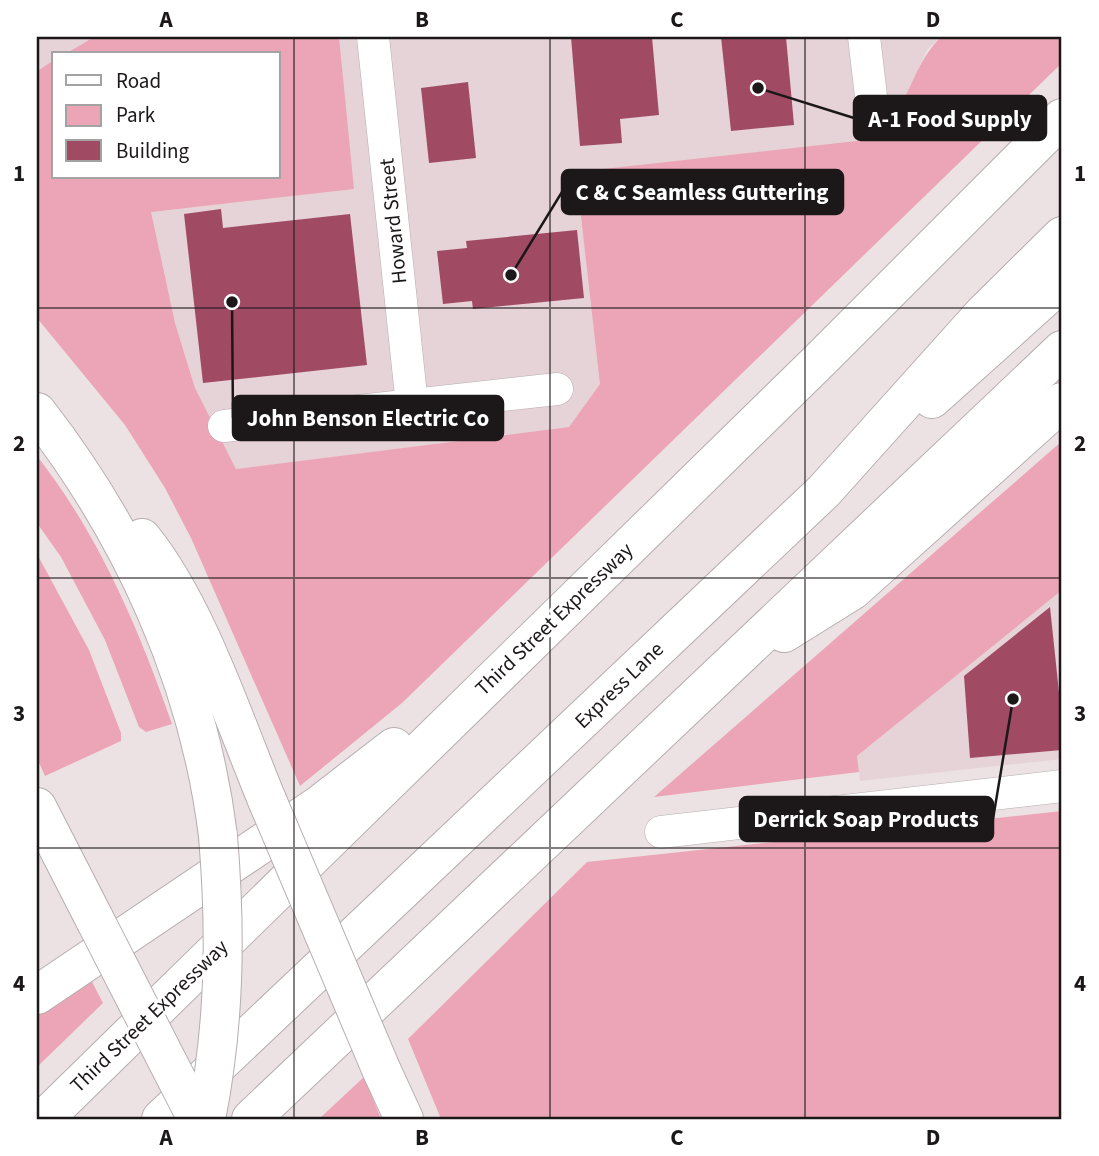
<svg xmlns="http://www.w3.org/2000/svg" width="1099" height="1156" font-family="'Source Sans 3',sans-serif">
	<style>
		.built { fill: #e5d3d7 }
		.green { fill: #eba5b6 }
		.building { fill: #a14a64 }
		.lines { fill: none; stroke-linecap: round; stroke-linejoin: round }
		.street-casing { stroke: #b6adaf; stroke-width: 33 }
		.highway-casing { stroke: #b6adaf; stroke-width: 40 }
		.street { stroke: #fff; stroke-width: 32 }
		.highway { stroke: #fff; stroke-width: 38 }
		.highway-bridge-casing { stroke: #b6adaf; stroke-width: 40; stroke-linecap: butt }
		.highway-bridge { stroke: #fff; stroke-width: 38 }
		.grid { fill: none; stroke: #1c1819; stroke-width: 2; stroke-opacity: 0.55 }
		.labels { text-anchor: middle; stroke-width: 7; stroke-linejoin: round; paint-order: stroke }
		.street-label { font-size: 21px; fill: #1c1819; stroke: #fff }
		.leader { fill: none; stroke: #1c1819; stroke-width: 2.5 }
		.callout-dot { fill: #1c1819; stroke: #fff; stroke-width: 2.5 }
		.callout { fill: #1c1819; stroke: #1c1819; stroke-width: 2.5 }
		.callout-label { font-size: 23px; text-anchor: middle; font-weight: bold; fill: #fff }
		.neatline { fill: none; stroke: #1c1819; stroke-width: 2.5 }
		.grid-label { font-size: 23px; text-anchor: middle; font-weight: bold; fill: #1c1819 }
	</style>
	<rect width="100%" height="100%" fill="#ece2e4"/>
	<g class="built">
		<polygon points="37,37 94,37 64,54 54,54 54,60 37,70"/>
		<polygon points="132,37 941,37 927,50 894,122 600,384 569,427 236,469 195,388 175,323 152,227 147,177 278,177 278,54"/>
		<polygon points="1062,590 1062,759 860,781 857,756"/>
	</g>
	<g class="green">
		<path d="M94,37H339L354,189L151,212L175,323L195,388L236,469L569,427L600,384L576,172L875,139C910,108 910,67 941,37H1062V63L402,703L300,786L191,538L165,488L125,425L37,318V71L54,60V177H278V54H65Z"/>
		<polygon points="1062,441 1062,590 857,756 859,772 654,797"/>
		<path d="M37,456C99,535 139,629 172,724L146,732L139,727L105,640L61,557L37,523Z"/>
		<polygon points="37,554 89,650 121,733 121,741 45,776 37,758"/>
		<polygon points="1062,811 1062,1119 441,1119 408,1039 587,862"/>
		<polygon points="90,978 103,1003 37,1067 37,1014"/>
		<polygon points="364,1077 381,1119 319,1119"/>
	</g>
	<g class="building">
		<polygon points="571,37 652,37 659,115 620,119 622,143 580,146"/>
		<polygon points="721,37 786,37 794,125 731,131"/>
		<polygon points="468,82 476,158 429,163 421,88"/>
		<polygon points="221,209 223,228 350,214 367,365 203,383 184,214"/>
		<polygon points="577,230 584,298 473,309 472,301 443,304 437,251 467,248 466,241"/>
		<polygon points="1050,607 1062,721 1062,750 970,758 964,676"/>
	</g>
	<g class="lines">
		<defs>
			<g id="street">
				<polyline points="373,37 412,405"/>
				<polyline points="864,37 873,113"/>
				<polyline points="224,426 557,389"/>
				<polyline points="661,832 1062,786"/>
			</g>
			<g id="highway">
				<polyline points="932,399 1062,282"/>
				<path d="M37,412C132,534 199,681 218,836"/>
				<path d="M142,538C197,606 233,718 267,800"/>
				<polyline points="784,633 853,590 1062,402"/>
				<polyline points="37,807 95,920"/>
				<polyline points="37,995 319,805 394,747"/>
				<polyline points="381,1069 404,1119"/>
				<polyline points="44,1119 821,359 1062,118"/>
				<polyline points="161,1119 824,491 983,314 1062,236"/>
				<polyline points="251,1119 1062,350"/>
			</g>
		</defs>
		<use href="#street" class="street-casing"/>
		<use href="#highway" class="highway-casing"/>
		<use href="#street" class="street"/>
		<use href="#highway" class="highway"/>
		<defs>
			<g id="highway-bridge">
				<polyline points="267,800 381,1069"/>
				<polyline points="95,920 197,1119"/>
				<path d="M206,1119C225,1024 226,932 218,836"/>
			</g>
		</defs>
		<use href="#highway-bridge" class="highway-bridge-casing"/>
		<use href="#highway-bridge" class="highway-bridge"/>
	</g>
	<path class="grid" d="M294,37V1119M550,37V1119M805,37V1119M37,308H1062M37,578H1062M37,848H1062"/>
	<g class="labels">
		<g class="street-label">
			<text transform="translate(393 221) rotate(-96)" y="7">Howard Street</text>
			<text transform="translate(554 619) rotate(-44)" y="7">Third Street Expressway</text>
			<text transform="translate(619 685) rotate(-44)" y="7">Express Lane</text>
			<text transform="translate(149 1016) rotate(-44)" y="7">Third Street Expressway</text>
		</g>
	</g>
	<path class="leader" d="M758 88L854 118M511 275L562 192M232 302L233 418M1013 699L993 819"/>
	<g class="callout-dot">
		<circle cx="758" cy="88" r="7"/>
		<circle cx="511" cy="275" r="7"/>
		<circle cx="232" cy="302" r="7"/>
		<circle cx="1013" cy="699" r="7"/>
	</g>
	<g class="callout">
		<rect x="854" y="96" width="192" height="44" rx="7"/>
		<rect x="562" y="170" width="281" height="44" rx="7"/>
		<rect x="233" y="396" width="270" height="44" rx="7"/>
		<rect x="740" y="797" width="253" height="44" rx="7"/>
	</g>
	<g class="callout-label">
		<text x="950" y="127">A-1 Food Supply</text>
		<text x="702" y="200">C &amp; C Seamless Guttering</text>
		<text x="368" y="426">John Benson Electric Co</text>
		<text x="866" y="827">Derrick Soap Products</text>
	</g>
	<rect width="1099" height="1156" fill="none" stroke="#ffffff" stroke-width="77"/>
	<rect x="52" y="52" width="228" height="126" fill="#ffffff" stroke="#a4a3a3" stroke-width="2"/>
	<rect x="66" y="75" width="35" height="10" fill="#ffffff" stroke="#a4a3a3" stroke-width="2"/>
	<text x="116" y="88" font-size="21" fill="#1c1819">Road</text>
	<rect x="66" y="105" width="35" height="21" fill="#eba5b6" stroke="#a4a3a3" stroke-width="2"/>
	<text x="116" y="122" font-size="21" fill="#1c1819">Park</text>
	<rect x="66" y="140" width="35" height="21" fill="#a14a64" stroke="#a4a3a3" stroke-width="2"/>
	<text x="116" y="158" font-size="21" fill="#1c1819">Building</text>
	<rect x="38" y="38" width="1022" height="1080" class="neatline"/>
	<g class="grid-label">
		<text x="166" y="27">A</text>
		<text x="422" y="27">B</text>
		<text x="677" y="27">C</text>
		<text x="933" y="27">D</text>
		<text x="19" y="181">1</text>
		<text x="1080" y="181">1</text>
		<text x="19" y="451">2</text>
		<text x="1080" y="451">2</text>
		<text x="19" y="721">3</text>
		<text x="1080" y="721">3</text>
		<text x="19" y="991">4</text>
		<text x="1080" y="991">4</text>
		<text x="166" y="1145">A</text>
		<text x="422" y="1145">B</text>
		<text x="677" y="1145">C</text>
		<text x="933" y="1145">D</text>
	</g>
</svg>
